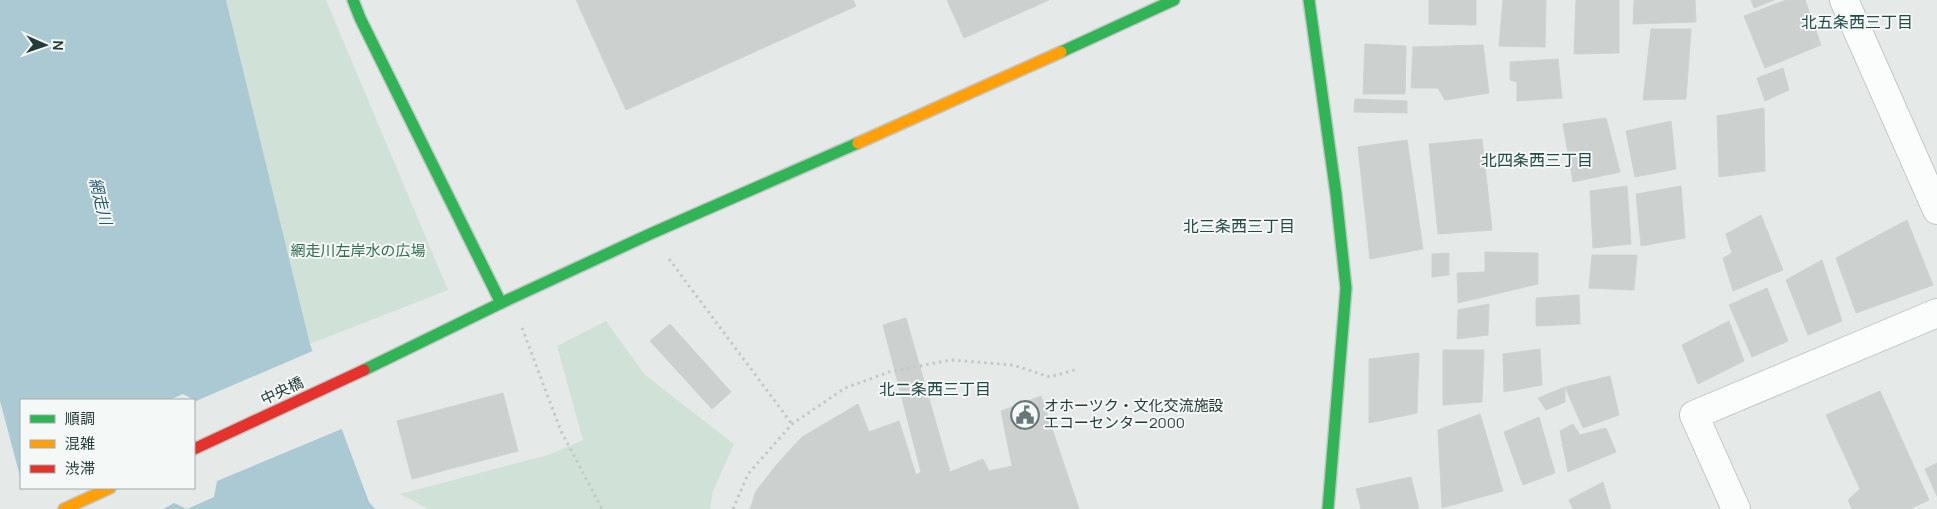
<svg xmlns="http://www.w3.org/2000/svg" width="1937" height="509" font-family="Manrope,'Noto Sans JP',sans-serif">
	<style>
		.green { fill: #d0e1d7 }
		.water { fill: #abc9d3 }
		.pier { fill: #e5eae8 }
		.building { fill: #ccd1cf; stroke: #ced3d1 }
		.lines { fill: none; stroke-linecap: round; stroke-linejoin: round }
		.street-casing { stroke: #c2c7c5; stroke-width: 30 }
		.fast-casing { stroke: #c1c7c5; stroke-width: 14 }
		.slow-casing { stroke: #c1c7c5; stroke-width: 14 }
		.jam-casing { stroke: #c1c7c5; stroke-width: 14 }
		.path { stroke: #c2cac8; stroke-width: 3; stroke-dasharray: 2.5 4; stroke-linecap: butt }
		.street { stroke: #fbfcfc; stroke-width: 28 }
		.fast { stroke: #30b455; stroke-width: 11 }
		.slow { stroke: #ff9f0a; stroke-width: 11 }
		.jam { stroke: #e5322d; stroke-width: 11 }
		.labels { text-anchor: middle; stroke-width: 4; stroke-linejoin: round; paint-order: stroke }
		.park-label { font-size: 15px; fill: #336e51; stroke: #f4f8f7 }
		.street-label { font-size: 15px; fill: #253b38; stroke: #f4f8f7 }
		.poi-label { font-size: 15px; fill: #253b38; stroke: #f4f8f7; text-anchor: start }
		.neighbourhood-label { font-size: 16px; fill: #234b46; stroke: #f4f8f7 }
		.water-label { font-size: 16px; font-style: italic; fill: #255b71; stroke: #f4f8f7 }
	</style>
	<rect width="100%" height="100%" fill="#e5eae8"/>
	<g class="green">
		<polygon points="226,0 326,0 448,290 310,344"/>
		<polygon points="606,321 645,375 734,444 713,491 710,509 428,509 400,494 548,455 583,440 557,346"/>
	</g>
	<polygon class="water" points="0,0 226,0 310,344 369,502 375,509 29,509 194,488 194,400 21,400 21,480 0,401"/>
	<polygon class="pier" points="315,350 344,428 217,481 214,497 187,509 174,503 163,509 27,509 21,487 194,488 194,400 169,400 183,394 196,401"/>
	<g class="building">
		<polygon points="576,0 853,0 856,6 626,110"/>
		<polygon points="947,0 1049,0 964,38"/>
		<polygon points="1429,0 1476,0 1476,25 1429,24"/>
		<polygon points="1503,0 1546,0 1545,47 1499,46"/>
		<polygon points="1576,0 1619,0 1619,53 1574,54"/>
		<polygon points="1634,0 1695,0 1696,22 1633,24"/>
		<polygon points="1751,0 1774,0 1754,8"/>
		<polygon points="1786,0 1805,0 1821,45 1765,68 1744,16"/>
		<polygon points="1651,29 1691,29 1686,99 1643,100"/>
		<polygon points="1365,44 1406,46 1405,94 1363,94"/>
		<polygon points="1483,45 1489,93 1445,100 1438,88 1411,88 1413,47"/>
		<polygon points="1558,59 1562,98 1517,101 1517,82 1510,80 1510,62"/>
		<polygon points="1783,68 1789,90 1765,101 1757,78"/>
		<polygon points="1355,99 1407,101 1407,113 1354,112"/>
		<polygon points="1764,108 1765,171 1719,177 1717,116"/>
		<polygon points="1606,118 1620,172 1573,182 1563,124"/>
		<polygon points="1671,121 1676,169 1635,177 1626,131"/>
		<polygon points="1482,139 1492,230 1438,234 1429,144"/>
		<polygon points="1407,140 1423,249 1370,259 1358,147"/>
		<polygon points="1627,186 1631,244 1593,248 1590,191"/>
		<polygon points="1681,186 1685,238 1641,246 1636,194"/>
		<polygon points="1761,215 1783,270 1733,291 1723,258 1732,253 1726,234"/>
		<polygon points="1907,220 1933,285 1856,313 1836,258"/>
		<polygon points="1485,252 1538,253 1538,284 1458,303 1457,273 1485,272"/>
		<polygon points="1449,253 1449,275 1432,277 1432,254"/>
		<polygon points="1592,255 1637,255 1634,290 1589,288"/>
		<polygon points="1822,260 1842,321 1808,335 1786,280"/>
		<polygon points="1767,288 1788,341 1752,357 1729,305"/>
		<polygon points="1579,295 1580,324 1536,326 1536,298"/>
		<polygon points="1489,304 1488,335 1457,339 1458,310"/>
		<polygon points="906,318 950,472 983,459 989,471 1012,466 1001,411 1041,396 1079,509 750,509 756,491 778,463 802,437 858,404 869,432 899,421 916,475 921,472 883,325"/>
		<polygon points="1729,321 1744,361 1698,384 1682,345"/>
		<polygon points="670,324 731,392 712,409 650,341"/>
		<polygon points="1540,349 1542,385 1504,392 1503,354"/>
		<polygon points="1443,350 1484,350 1482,402 1443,405"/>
		<polygon points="1419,353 1417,413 1369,423 1369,359"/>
		<polygon points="1610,376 1619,415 1583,428 1565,387"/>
		<polygon points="1565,387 1565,402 1546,410 1538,398"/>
		<polygon points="1880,391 1929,500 1910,509 1852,509 1848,500 1860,489 1826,415"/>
		<polygon points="503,393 518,451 412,479 397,421"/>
		<polygon points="1480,414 1503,491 1442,508 1438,430"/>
		<polygon points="1539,417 1555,473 1523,485 1504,432"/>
		<polygon points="1573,424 1580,435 1606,428 1616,452 1568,472 1560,431"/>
		<polygon points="1937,463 1937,496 1925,469"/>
		<polygon points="1411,477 1419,509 1361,509 1356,489"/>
		<polygon points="1603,482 1611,509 1573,509 1569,500"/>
	</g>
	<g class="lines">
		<defs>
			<g id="street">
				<polyline points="1844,0 1937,210"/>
				<polyline points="1736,509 1694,415 1937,313"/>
			</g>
			<g id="fast">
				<polyline points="353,0 360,18 501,303"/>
				<polyline points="1309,0 1336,194 1346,288 1328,509"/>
				<polyline points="1061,52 1174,0"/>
				<polyline points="364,370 501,303 650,234 858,143"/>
			</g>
			<g id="slow">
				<polyline points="858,143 1061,52"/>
				<polyline points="64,509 110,488"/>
			</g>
			<polyline id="jam" points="194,449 364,370"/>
		</defs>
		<use href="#street" class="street-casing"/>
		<use href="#fast" class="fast-casing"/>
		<use href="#slow" class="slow-casing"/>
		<use href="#jam" class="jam-casing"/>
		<g class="path">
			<polyline points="669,259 792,424"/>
			<polyline points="522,328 561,431 602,509"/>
			<polyline points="733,509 748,474 792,424 845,388 889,372 951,360 1013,365 1050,377 1078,369"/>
		</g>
		<use href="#street" class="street"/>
		<use href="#fast" class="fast"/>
		<use href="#slow" class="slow"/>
		<use href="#jam" class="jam"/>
	</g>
	<defs>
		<symbol id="civic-ring" viewBox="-11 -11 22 22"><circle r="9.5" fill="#f4f8f7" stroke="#687876" stroke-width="1.5"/><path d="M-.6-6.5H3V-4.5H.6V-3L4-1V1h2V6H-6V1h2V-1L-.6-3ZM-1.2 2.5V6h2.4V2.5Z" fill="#687876"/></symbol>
	</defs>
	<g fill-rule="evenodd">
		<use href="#civic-ring" x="1009" y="399" width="32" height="32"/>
	</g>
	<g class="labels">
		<g class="park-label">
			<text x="358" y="256">網走川左岸水の広場</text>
		</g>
		<g class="street-label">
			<text transform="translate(282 391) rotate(-25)" y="5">中央橋</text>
		</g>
		<g class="poi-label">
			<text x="1044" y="411">オホーツク・文化交流施設<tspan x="1044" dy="17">エコーセンター2000</tspan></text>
		</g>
		<g class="neighbourhood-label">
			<text x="1857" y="28">北五条西三丁目</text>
			<text x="1537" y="166">北四条西三丁目</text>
			<text x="1239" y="232">北三条西三丁目</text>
			<text x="935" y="395">北二条西三丁目</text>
		</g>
		<g class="water-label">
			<text transform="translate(101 201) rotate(76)" y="6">網走川</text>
		</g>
	</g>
	<rect x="20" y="399" width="175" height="90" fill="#f4f8f7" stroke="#a1acab"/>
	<rect x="30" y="415" width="25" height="8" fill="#30b455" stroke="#a1acab"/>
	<text x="65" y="424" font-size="15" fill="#253b38">順調</text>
	<rect x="30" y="440" width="25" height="8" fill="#ff9f0a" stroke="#a1acab"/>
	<text x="65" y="449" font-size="15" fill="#253b38">混雑</text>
	<rect x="30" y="465" width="25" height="8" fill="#e5322d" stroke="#a1acab"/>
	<text x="65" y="474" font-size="15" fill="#253b38">渋滞</text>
	<g transform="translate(45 45) rotate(92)" stroke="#f4f8f7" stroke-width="4" paint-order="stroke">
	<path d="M0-4L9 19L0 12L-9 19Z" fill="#253b38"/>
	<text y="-8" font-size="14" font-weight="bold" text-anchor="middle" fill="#253b38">N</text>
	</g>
</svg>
